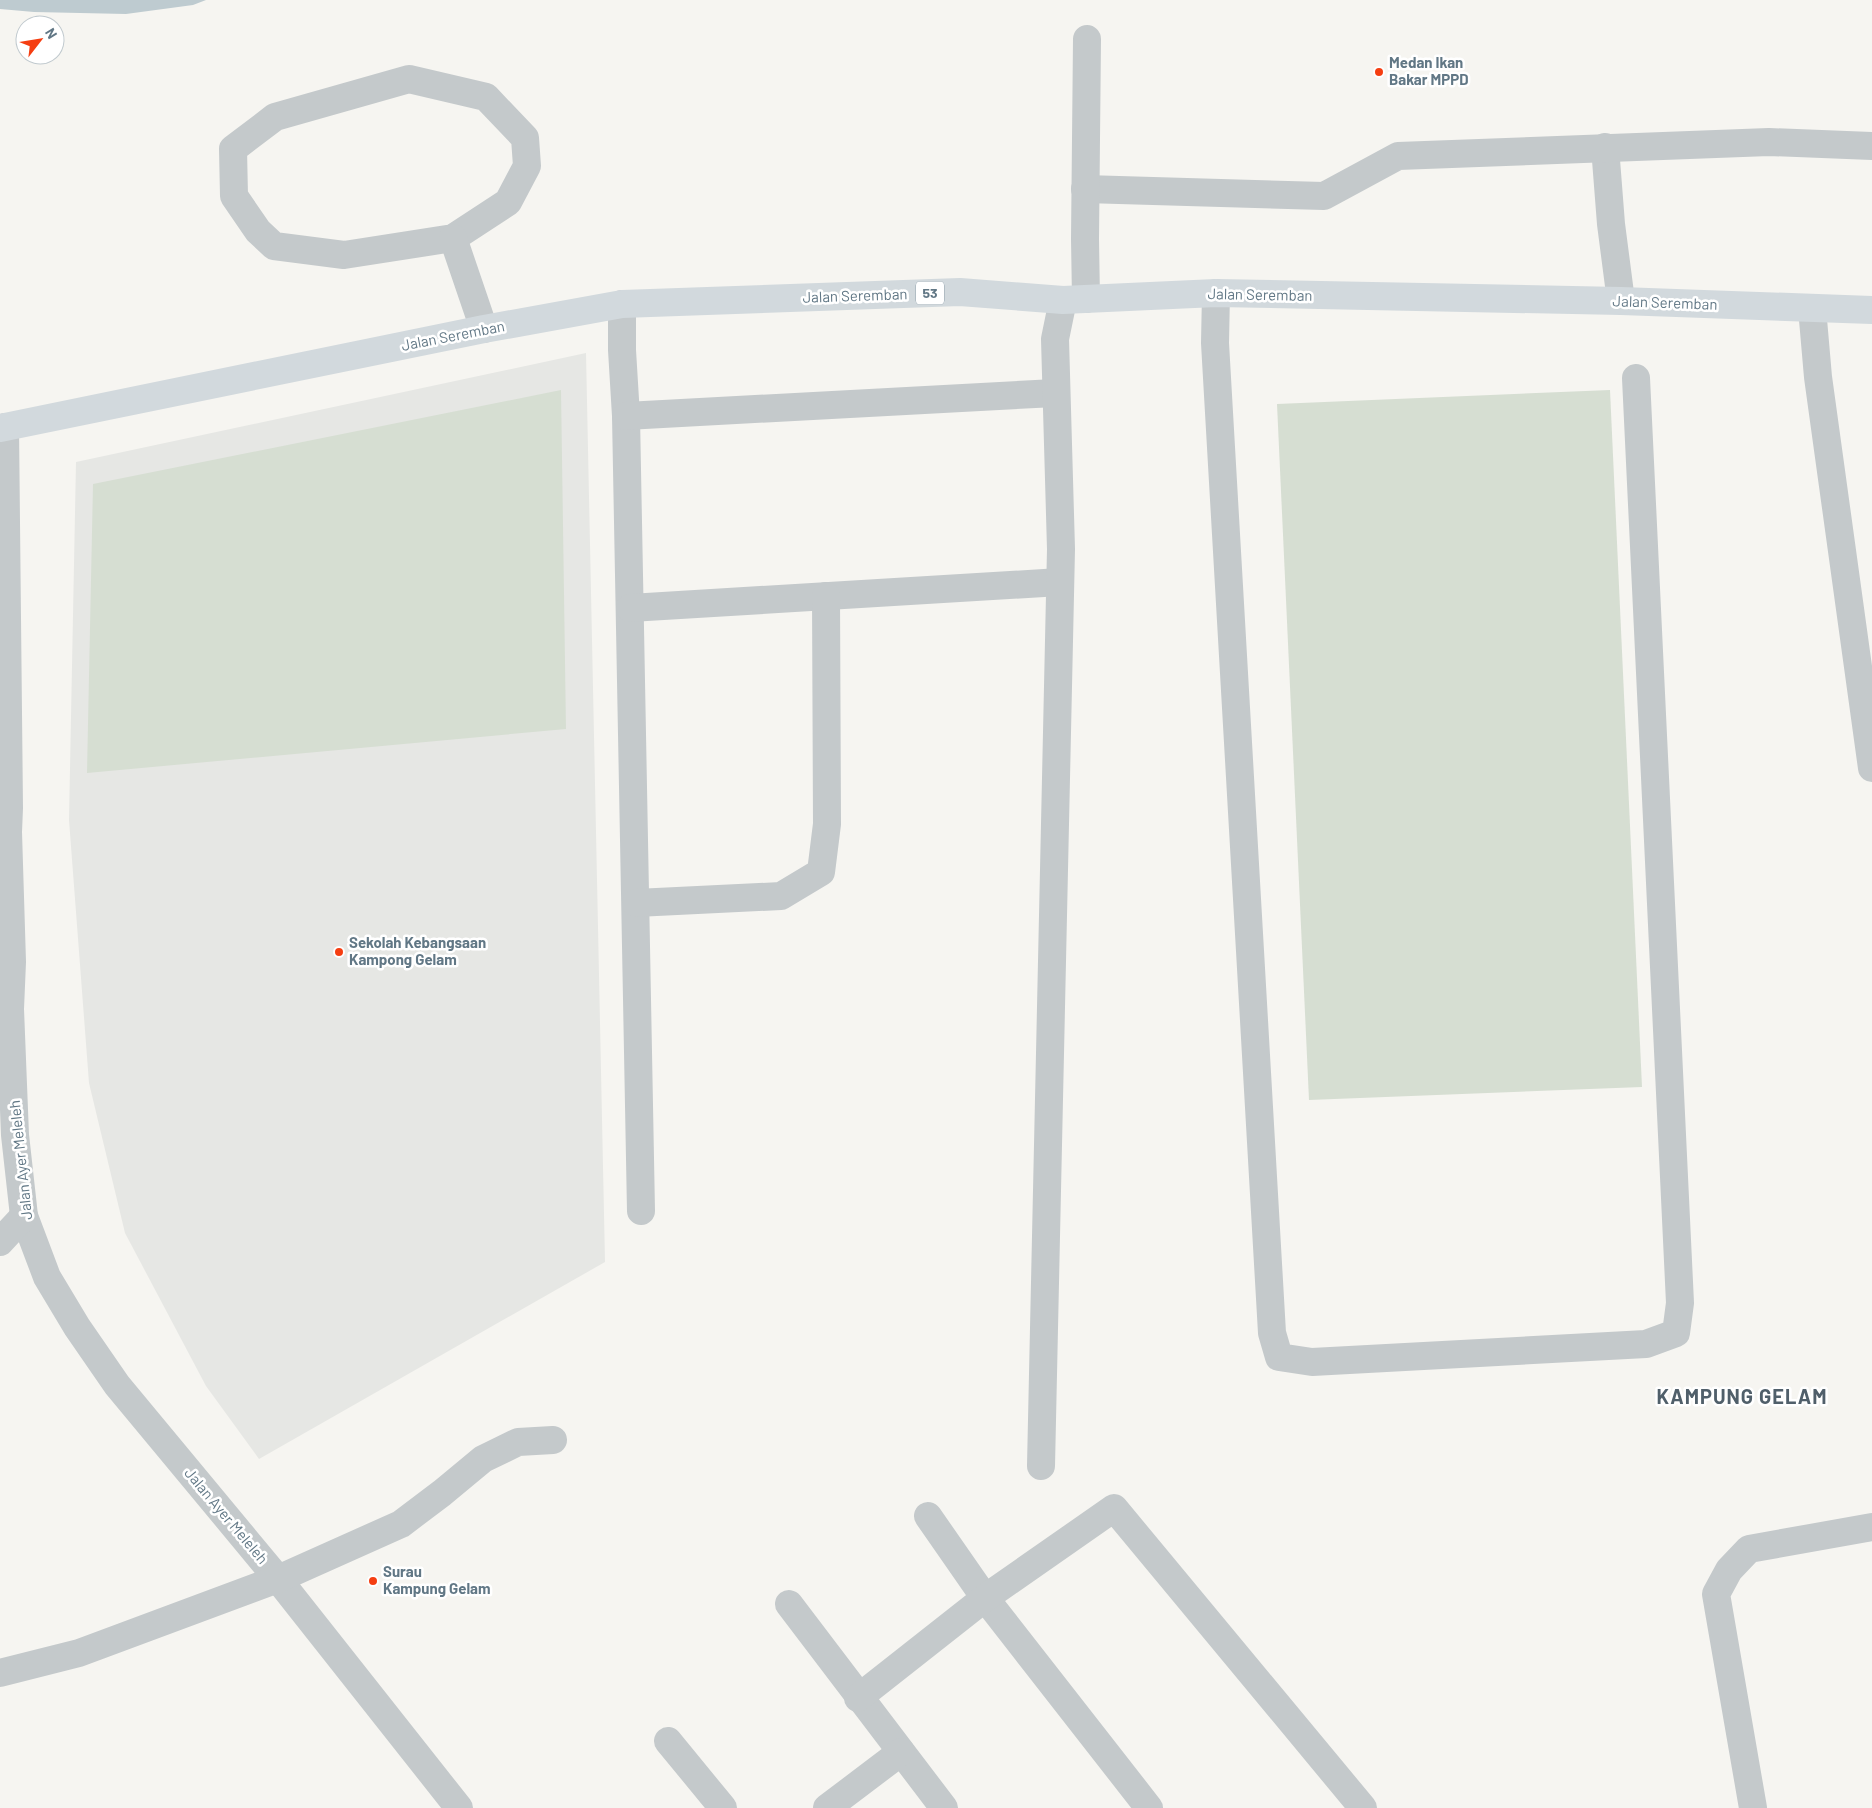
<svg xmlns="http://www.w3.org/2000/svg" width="1872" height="1808" font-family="Barlow,sans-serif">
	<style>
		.built { fill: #e6e7e4 }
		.green { fill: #d6ded2 }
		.water { fill: #becbd0 }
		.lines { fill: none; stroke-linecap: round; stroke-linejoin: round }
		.minor { stroke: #c4c9cb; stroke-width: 28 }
		.major { stroke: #d2d9dd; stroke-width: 28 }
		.poi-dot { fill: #f53e11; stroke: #fff; stroke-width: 2 }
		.labels { text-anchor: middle; stroke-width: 5; stroke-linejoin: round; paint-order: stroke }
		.shield { fill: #fff; stroke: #90a0aa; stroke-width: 1 }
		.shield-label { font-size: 14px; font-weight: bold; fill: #617785 }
		.poi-label { font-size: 15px; font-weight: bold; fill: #617785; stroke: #fff; text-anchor: start }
		.street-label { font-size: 15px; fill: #617785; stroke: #fff }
		.district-label { font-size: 20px; font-weight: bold; letter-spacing: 1px; fill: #505f6a; stroke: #fff }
	</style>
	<rect width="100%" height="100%" fill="#f6f5f1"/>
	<polygon class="built" points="586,353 605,1262 259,1459 206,1386 125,1233 89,1083 69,820 76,462"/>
	<g class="green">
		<polygon points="561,390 566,729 87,773 93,484"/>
		<polygon points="1610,390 1642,1087 1309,1100 1277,404"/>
	</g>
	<polygon class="water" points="0,0 206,0 193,5 126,14 34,12 0,9"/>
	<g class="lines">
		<g class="minor">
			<polygon points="409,79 486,97 525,138 527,166 508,202 453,238 344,255 274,246 258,231 234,196 233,149 275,117"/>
			<polyline points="1605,147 1611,224 1621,301"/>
			<polyline points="1085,189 1324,196 1398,156 1769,142 1872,146"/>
			<polyline points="453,238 484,329"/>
			<polyline points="1216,293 1215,343 1272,1333 1279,1357 1312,1362 1646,1344 1676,1333 1680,1303 1636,378"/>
			<polyline points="1086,299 1085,239 1087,39"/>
			<polyline points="622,304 622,350 626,416 641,1211"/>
			<polyline points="1812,308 1818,377 1872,768"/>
			<polyline points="626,416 1055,393"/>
			<polyline points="5,427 9,808 8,832 12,962 10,1009 15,1135 24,1216 47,1277 77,1327 117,1385 278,1579 459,1808"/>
			<polyline points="630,608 1060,582"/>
			<polyline points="636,903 781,896 821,872 827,824 826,596"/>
			<polyline points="0,1242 24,1216"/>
			<polyline points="1041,1466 1061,549 1055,339 1063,300"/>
			<polyline points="928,1516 985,1598 1149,1808"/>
			<polyline points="789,1604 944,1808"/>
			<polyline points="0,1673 79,1653 278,1579 401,1524 442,1493 483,1459 518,1442 553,1440"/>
			<polyline points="858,1698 985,1598 1114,1508 1363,1808"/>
			<polyline points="668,1741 723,1808"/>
			<polyline points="827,1808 901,1752"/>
			<polyline points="1753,1808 1716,1594 1729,1570 1749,1549 1872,1527"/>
		</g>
		<polyline class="major" points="0,428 484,329 622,304 960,292 1063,300 1216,293 1621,301 1872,310"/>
	</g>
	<g class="poi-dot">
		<circle cx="1379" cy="72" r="5"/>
		<circle cx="339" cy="952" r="5"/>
		<circle cx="373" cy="1581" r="5"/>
	</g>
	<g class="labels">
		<rect class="shield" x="916" y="281.5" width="28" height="23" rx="4"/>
		<g class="shield-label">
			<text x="930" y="298">53</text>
		</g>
		<g class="poi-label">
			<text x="1389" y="68">Medan Ikan<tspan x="1389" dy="17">Bakar MPPD</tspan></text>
			<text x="349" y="948">Sekolah Kebangsaan<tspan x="349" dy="17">Kampong Gelam</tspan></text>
			<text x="383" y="1577">Surau<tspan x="383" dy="17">Kampung Gelam</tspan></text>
		</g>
		<g class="street-label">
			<text transform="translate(1260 295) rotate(1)" y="5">Jalan Seremban</text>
			<text transform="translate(855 296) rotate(-2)" y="5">Jalan Seremban</text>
			<text transform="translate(1665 303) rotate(2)" y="5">Jalan Seremban</text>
			<text transform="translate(453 336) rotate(-11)" y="5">Jalan Seremban</text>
			<text transform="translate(21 1160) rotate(-96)" y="5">Jalan Ayer Meleleh</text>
			<text transform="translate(226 1516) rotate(50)" y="5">Jalan Ayer Meleleh</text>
		</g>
		<g class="district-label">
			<text x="1742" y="1404">KAMPUNG GELAM</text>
		</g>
	</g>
	<g transform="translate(40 40) rotate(59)"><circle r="24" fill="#ffffff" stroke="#c0c9ce"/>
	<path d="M0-4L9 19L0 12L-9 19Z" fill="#f53e11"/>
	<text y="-8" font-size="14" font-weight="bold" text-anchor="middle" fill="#617785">N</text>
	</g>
</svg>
